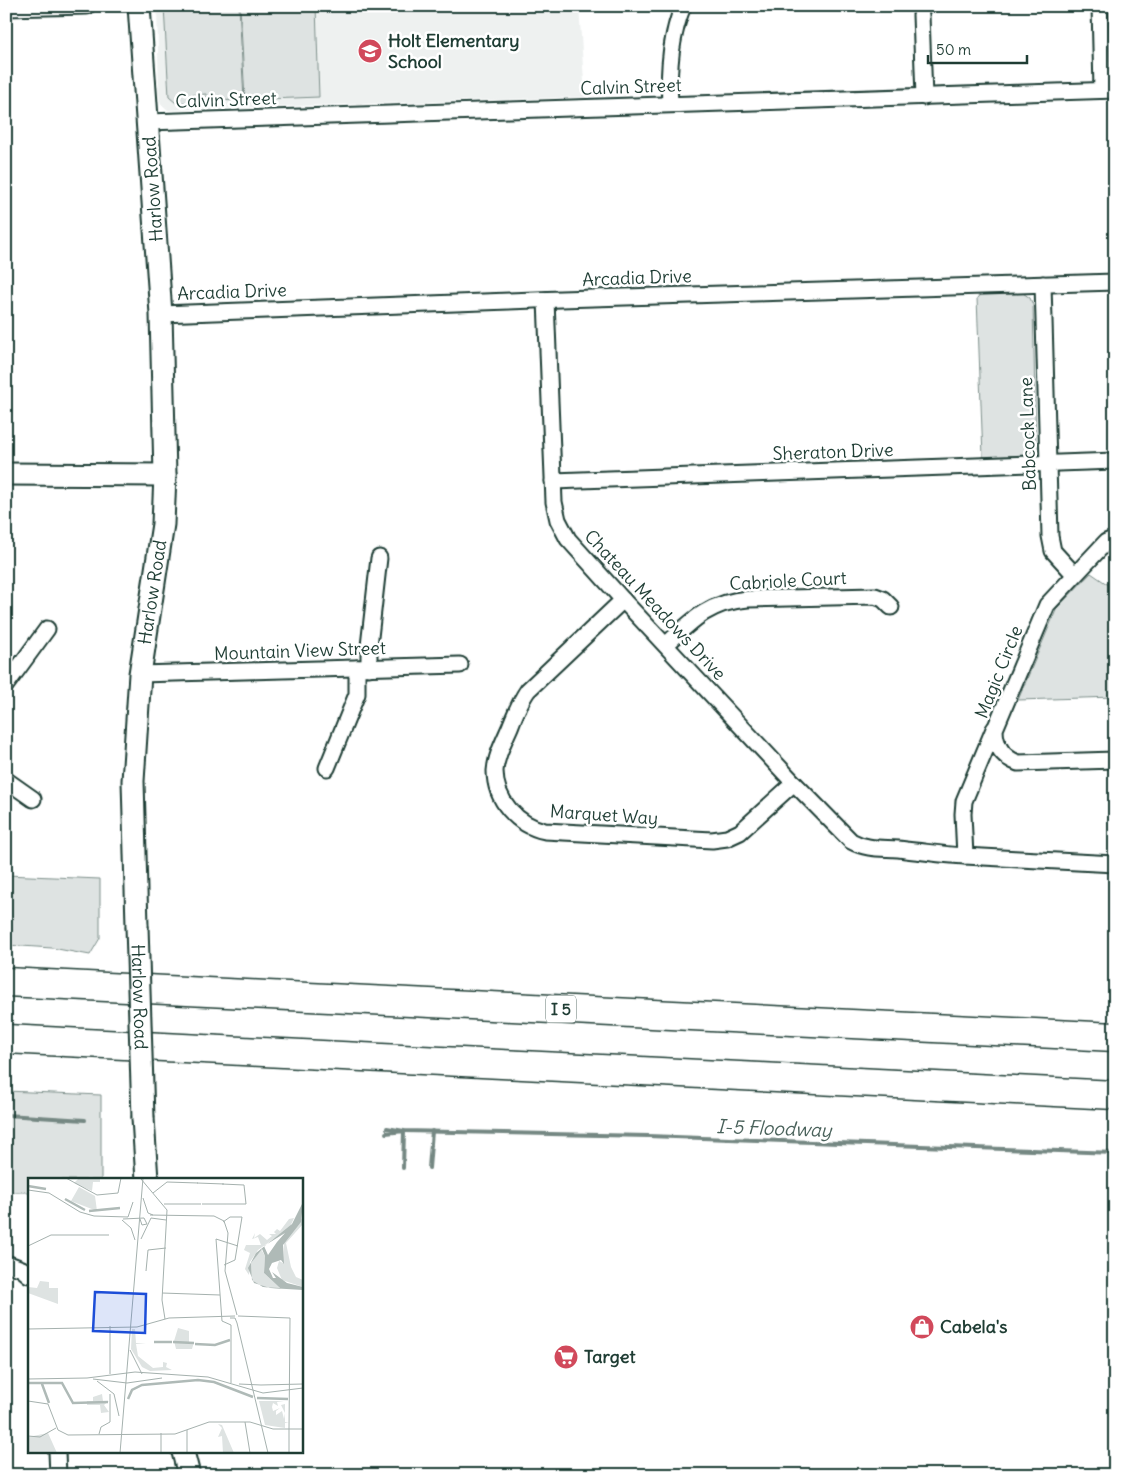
<svg xmlns="http://www.w3.org/2000/svg" width="1121" height="1481" font-family="Delius,sans-serif">
	<style>
		.built { fill: #eef1f0 }
		.green { fill: #dee3e2; stroke: #7e908b }
		.lines { fill: none; stroke-linecap: round; stroke-linejoin: round }
		.stream { stroke: #758883; stroke-width: 4 }
		.street-casing { stroke: #1f3d34; stroke-width: 19 }
		.secondary-casing { stroke: #1f3d34; stroke-width: 25 }
		.highway-casing { stroke: #1f3d34; stroke-width: 31 }
		.street { stroke: #fff; stroke-width: 15 }
		.secondary { stroke: #fff; stroke-width: 21 }
		.highway { stroke: #fff; stroke-width: 28 }
		.secondary-bridge-casing { stroke: #1f3d34; stroke-width: 25; stroke-linecap: butt }
		.secondary-bridge { stroke: #fff; stroke-width: 21 }
		.labels { text-anchor: middle; stroke-width: 5; stroke-linejoin: round; paint-order: stroke }
		.shield { fill: #fff; stroke: #627771; stroke-width: 1 }
		.shield-label { font-size: 16px; font-weight: bold; fill: #1f3d34 }
		.poi-label { font-size: 18px; font-weight: bold; fill: #1f3d34; stroke: #fff; text-anchor: start }
		.street-label { font-size: 18px; fill: #1f3d34; stroke: #fff }
		.water-label { font-size: 19px; font-style: italic; fill: #4a625b; stroke: #fff }
		.inset-river { fill: none; stroke: #afbab7; stroke-width: 2.5 }
		.inset-road { fill: none; stroke: #a5b1ae; stroke-width: 1 }
		.view { fill: #1d4ed8; fill-opacity: 0.15; stroke: #1d4ed8; stroke-width: 2.5 }
		.inset-edge { fill: none; stroke: #1f3d34; stroke-width: 2.5 }
	</style>
	<rect width="100%" height="100%" fill="#fff"/>
	<filter id="ink" filterUnits="userSpaceOnUse"><feTurbulence type="fractalNoise" baseFrequency=".02" numOctaves="2"/><feDisplacementMap in="SourceGraphic" scale="10" xChannelSelector="R" yChannelSelector="G"/><feConvolveMatrix kernelMatrix="1 2 1 2 8 2 1 2 1" color-interpolation-filters="sRGB"/></filter>
	<g filter="url(#ink)">
		<polygon class="built" points="157,6 579,6 585,97 168,110 161,104 159,96"/>
		<g class="green">
			<polygon points="164,6 239,6 244,100 206,101 206,94 193,95 193,102 176,103 169,97"/>
			<polygon points="240,6 316,6 319,97 245,100"/>
			<polygon points="1020,291 1030,298 1033,305 1036,448 1027,455 983,457 977,298 982,292"/>
			<polygon points="1091,573 1107,584 1115,584 1115,697 1018,700 1057,608"/>
			<polygon points="6,875 100,879 100,938 90,955 52,948 6,945"/>
			<polygon points="6,1091 101,1095 101,1180 29,1180 29,1192 6,1192"/>
		</g>
		<g class="lines">
			<g class="stream">
				<polyline points="6,1115 85,1120"/>
				<polyline points="387,1128 404,1131 648,1136 1115,1153"/>
				<polyline points="386,1133 404,1131 403,1168"/>
				<polyline points="429,1168 432,1131"/>
			</g>
			<defs>
				<g id="street">
					<polyline points="1100,6 1102,90"/>
					<polyline points="6,8 87,6"/>
					<polyline points="921,15 924,97"/>
					<path d="M670,104C668,71 670,38 683,6"/>
					<polyline points="148,122 1115,90"/>
					<polyline points="1043,284 1050,536 1053,551 1074,574"/>
					<path d="M546,300L554,502L558,520L568,539L623,600L794,783L851,841C869,851 887,847 906,850C926,852 945,855 965,856"/>
					<polyline points="161,314 561,299 1115,282"/>
					<polyline points="553,481 1115,461"/>
					<path d="M1115,538L1106,542L1047,605L995,729C995,745 1002,757 1018,763L1115,760"/>
					<path d="M623,600L528,690C520,701 515,714 510,727C504,741 496,756 495,771C495,800 517,825 545,831L712,840L727,838L740,832L794,783"/>
					<path d="M666,645C693,619 710,602 748,599L875,596L883,599L891,607"/>
					<polyline points="369,668 369,646 379,558"/>
					<polyline points="140,674 460,665"/>
					<polyline points="6,685 47,629"/>
					<polyline points="994,729 964,801 963,814 965,856 1115,864"/>
					<polyline points="327,768 357,694 357,668"/>
					<polyline points="6,780 33,799"/>
					<polyline points="6,1263 22,1269 29,1275"/>
					<polyline points="57,1452 58,1475"/>
				</g>
				<g id="secondary">
					<polyline points="6,474 165,475"/>
					<path id="s1" d="M137,926L133,781L140,674L163,524L165,475L161,314L139,6"/>
					<polyline points="143,1118 147,1180"/>
					<polyline points="183,1452 189,1475"/>
				</g>
				<g id="highway">
					<polyline points="6,982 1115,1037"/>
					<polyline points="6,1039 1115,1095"/>
				</g>
			</defs>
			<use href="#street" class="street-casing"/>
			<use href="#secondary" class="secondary-casing"/>
			<use href="#highway" class="highway-casing"/>
			<use href="#street" class="street"/>
			<use href="#secondary" class="secondary"/>
			<use href="#highway" class="highway"/>
			<defs>
				<g id="secondary-bridge">
					<path id="s2" d="M137,926L143,1118"/>
				</g>
			</defs>
			<use href="#secondary-bridge" class="secondary-bridge-casing"/>
			<use href="#secondary-bridge" class="secondary-bridge"/>
		</g>
	</g>
	<defs>
		<symbol id="school-disc" viewBox="-11 -11 22 22"><circle r="9.5" fill="#d1495b" stroke="#fff"/><path d="M0-5L7-2L0 1L-7-2ZM-4 1L0 2.5L4 1V4Q0 6-4 4Z" fill="#fff"/></symbol>
		<symbol id="shop-disc" viewBox="-11 -11 22 22"><circle r="9.5" fill="#d1495b" stroke="#fff"/><path d="M-5-2.5h2.3a2.7 3.5 0 0 1 5.4 0H5L5.5 6h-11ZM-1.5-2.5h3a1.5 2.3 0 0 0-3 0Z" fill="#fff"/></symbol>
		<symbol id="supermarket-disc" viewBox="-11 -11 22 22"><circle r="9.5" fill="#d1495b" stroke="#fff"/><path d="M-6-5.5h2.5l.6 2H6L4.5 2H-2.5L-4.4-4H-6ZM-1.5 3.2a1.3 1.3 0 1 0 .1 0ZM3 3.2a1.3 1.3 0 1 0 .1 0Z" fill="#fff"/></symbol>
	</defs>
	<g fill-rule="evenodd">
		<use href="#school-disc" x="356" y="37" width="28" height="28"/>
		<use href="#shop-disc" x="908" y="1313" width="28" height="28"/>
		<use href="#supermarket-disc" x="552" y="1343" width="28" height="28"/>
	</g>
	<g class="labels">
		<rect class="shield" x="546" y="995.5" width="30" height="27" rx="4"/>
		<g class="shield-label">
			<text x="561" y="1015">I 5</text>
		</g>
		<g class="poi-label">
			<text x="388" y="47">Holt Elementary<tspan x="388" dy="21">School</tspan></text>
			<text x="940" y="1333">Cabela's</text>
			<text x="584" y="1363">Target</text>
		</g>
		<g class="street-label">
			<text transform="translate(631 87) rotate(-2)" y="6">Calvin Street</text>
			<text transform="translate(226 100) rotate(-2)" y="6">Calvin Street</text>
			<text transform="translate(153 189) rotate(-94)" y="6">Harlow Road</text>
			<text transform="translate(637 278) rotate(-2)" y="6">Arcadia Drive</text>
			<text transform="translate(232 292) rotate(-2)" y="6">Arcadia Drive</text>
			<text transform="translate(1028 434) rotate(-92)" y="6">Babcock Lane</text>
			<text transform="translate(833 452) rotate(-2)" y="6">Sheraton Drive</text>
			<text transform="translate(788 581) rotate(-3)" y="6">Cabriole Court</text>
			<text dy="6" stroke="none"><textPath href="#s1" startOffset="335">Harlow Road</textPath></text>
			<text transform="translate(655 605) rotate(47)" y="6">Chateau Meadows Drive</text>
			<text transform="translate(300 651) rotate(-2)" y="6">Mountain View Street</text>
			<text transform="translate(999 672) rotate(-68)" y="6">Magic Circle</text>
			<text transform="translate(604 815) rotate(4)" y="6">Marquet Way</text>
			<text dy="6" stroke="none"><textPath href="#s2" startOffset="71">Harlow Road</textPath></text>
		</g>
		<g class="water-label">
			<text transform="translate(774 1128) rotate(2)" y="7">I-5 Floodway</text>
		</g>
	</g>
	<g transform="translate(28 1178)">
		<rect width="275" height="275" fill="#fff"/>
		<path d="M51,0H72V4H65L64,13L46,5ZM51,9L67,18L69,33L43,23ZM275,39V46L258,65L263,89L268,99L275,102V109L254,102L249,90L251,83L255,85L256,64ZM266,40L262,49L230,72L222,84L221,97L217,91L222,75L216,72L218,67H233L230,59L224,61L227,55L226,60L232,56L239,62L244,58L241,56H248L246,54L249,51L252,53L261,41ZM233,71L237,78L236,95L253,111L235,109L224,102L223,85ZM12,103L21,104V110H30V126L0,115V109L9,110ZM150,150L161,153V164H166L164,171H148L146,163ZM104,151H107L108,165L118,166H108L110,178L125,190L135,189V184L139,185L138,189L144,192L122,193L114,189L103,171ZM74,216L75,223H81L76,227L81,234L73,235L72,227H59V223H65V219ZM231,223H256L249,224L250,228L245,225L244,229L245,233L252,230L248,233V237L254,233L256,241L257,235L253,227L257,226V244L261,245H257V250L237,247ZM190,246L194,247L206,275H195L194,258L190,259L194,250ZM20,255L29,275H0V259Z" fill="#dee3e2"/>
		<path d="M275,24L273,44L255,67L256,86L253,82L244,85L241,91L245,100H248L244,94L259,105L275,109V112L242,110L226,105L220,90L228,75L264,46ZM257,55L249,64L240,77L236,68ZM234,71L237,78L236,95L252,110L235,109L224,102L223,85Z" fill="#afbab7" fill-rule="evenodd"/>
		<path class="inset-river" d="M0,8L18,11M37,21L57,32M61,33L92,30M126,164H144M145,164L166,165M167,166L187,167L202,162M0,205H34L45,225L80,224M14,206L21,225M229,220L260,221M100,221L104,212L114,207L170,202L186,204L225,219"/>
		<path class="inset-road" d="M38,0L69,17L90,15L93,0M113,1L139,32L134,122L137,141M169,5L196,6M0,12L21,15L52,34L66,38L100,39L105,24M125,15L139,4L170,5M115,20L120,35L125,37M136,26H173M174,26H218L216,7L194,6M122,37L186,38L196,43L200,55L197,93L209,137M95,41L116,40L119,46L114,47L112,41M94,42L103,50L107,62M195,44L202,39H214L207,82L196,87M113,61L123,40L138,42M188,61L194,143L203,147V205M188,61L210,68M0,68L23,57H81M118,93L120,72L138,70M134,115L192,117M210,138L262,140L261,251M202,140H207L209,145L240,275M0,151L109,149L141,140L207,138M102,172L114,196M82,196V148M0,201L59,200L107,194L180,199L235,215L275,210M65,201L99,205L134,200M69,203L86,216L91,238M211,206L233,207M233,207L275,206M0,223L20,226L30,252L40,257L147,256L181,244H222L245,251H275M217,244L222,275M159,252V275M133,255V275M71,256L73,249L82,244V216M0,258L12,259L28,250M92,275L115,0M261,275V251"/>
		<path class="view" d="M67,114L118,116L117,155L65,153Z"/>
		<rect width="275" height="275" class="inset-edge"/>
	</g>
	<rect width="1121" height="1481" fill="none" stroke="#fff" stroke-width="25"/>
	<rect x="12" y="12" width="1096" height="1456" fill="none" stroke="#1f3d34" stroke-width="2" filter="url(#ink)"/>
	<path d="M928 55v8h99v-8" fill="none" stroke="#1f3d34" stroke-width="2.5"/>
	<text x="936" y="55" font-size="15" fill="#1f3d34" stroke="#ffffff" stroke-width="4" paint-order="stroke">50 m</text>
</svg>
